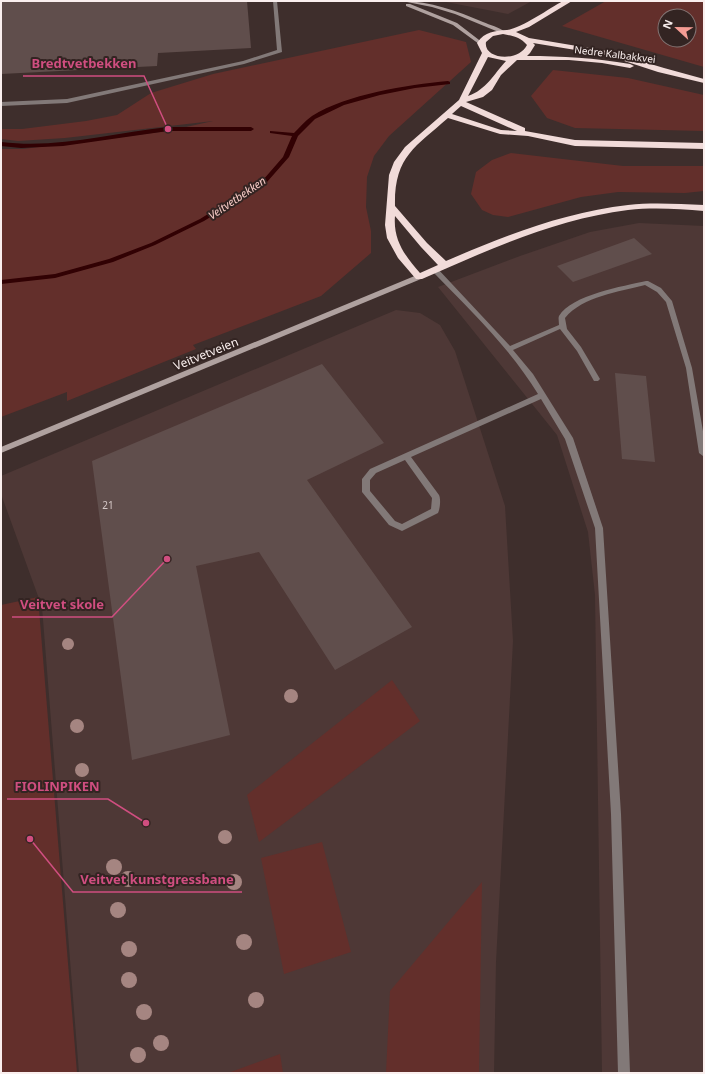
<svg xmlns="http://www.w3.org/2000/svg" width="705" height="1074" font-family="'Noto Sans',sans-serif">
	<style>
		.built { fill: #4e3836 }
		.green { fill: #632f2b; fill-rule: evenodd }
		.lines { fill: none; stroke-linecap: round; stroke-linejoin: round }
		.stream { fill: #310103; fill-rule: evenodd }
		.building { fill: #604e4c }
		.lane { fill: #827978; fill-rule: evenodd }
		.secondary { fill: #afa19f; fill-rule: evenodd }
		.highway { fill: #f1dbd9; fill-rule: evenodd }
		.tree { fill: #a58581 }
		.labels { text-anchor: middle; stroke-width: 4; stroke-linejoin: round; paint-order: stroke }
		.far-street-label { font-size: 10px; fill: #faefee; stroke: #332422 }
		.number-label { font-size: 10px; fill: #d4c7c6 }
		.far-water-label { font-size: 11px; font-style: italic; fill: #f9cdc8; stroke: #332422 }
		.street-label { font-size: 12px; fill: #faefee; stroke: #332422 }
		.leader { fill: none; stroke: #d04e80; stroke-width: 1.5 }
		.callout-dot { fill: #d04e80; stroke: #332422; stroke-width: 1.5 }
		.callout-label { font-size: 13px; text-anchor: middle; font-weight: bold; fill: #d04e80; stroke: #332422; stroke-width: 4; stroke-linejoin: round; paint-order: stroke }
	</style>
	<rect width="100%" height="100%" fill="#3e2e2c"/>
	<g class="built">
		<polygon points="441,1 532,1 508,14"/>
		<polygon points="639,223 704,226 704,1073 602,1073 595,595 588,532 557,435 438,287 520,256 590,232"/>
		<polygon points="396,310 420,313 440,325 455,351 505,506 513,641 496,962 494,1073 79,1073 42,607 1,494 1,476"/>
	</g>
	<g class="green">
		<path d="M606,1H704V67L562,26ZM665,16H689V40H665Z"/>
		<polygon points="419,30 466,42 471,62 389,136 374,156 367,177 366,207 371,231 371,253 321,296 193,345 196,349 67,401 67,392 1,417 1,149 23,149 168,131 213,121 65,138 18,141 1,139 1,129 22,129 86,121 117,115 151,93 213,74"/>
		<polygon points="553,70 628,78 704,95 704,131 575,128 547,118 531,96"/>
		<polygon points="511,153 623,166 704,166 704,191 685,193 618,192 581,197 508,217 493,215 482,210 471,194 476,172 492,160"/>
		<polygon points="38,597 77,1073 1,1073 1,605"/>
		<polygon points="392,680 420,721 259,842 247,795"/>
		<polygon points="322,842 351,952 284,974 261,858"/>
		<polygon points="482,882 479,1073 386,1073 390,991"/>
		<polygon points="280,1054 283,1073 228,1073"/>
	</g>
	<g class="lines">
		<g class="stream">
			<path d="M448,81L450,82V84L415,88L380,95L344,105L315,119L298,136L289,157L267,182L204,221L155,245L113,262L55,278L1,284V280L55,274L109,259L151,243L200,219L263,180L283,157L292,136L270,133V131L294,133C299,128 305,121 312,116C347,94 407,85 448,81Z"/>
			<path d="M168,127H251L254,129L251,131H168L63,146L21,148L1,146V142C59,149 111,133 168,127Z"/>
		</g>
	</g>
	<g class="building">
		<polygon points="1,1 247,1 251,48 158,53 157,66 1,74"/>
		<polygon points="634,238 652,254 573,282 557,266"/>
		<polygon points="322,364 384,443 307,480 412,627 335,670 259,552 196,566 230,735 132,760 92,461"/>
		<polygon points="615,373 646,376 655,462 622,459"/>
	</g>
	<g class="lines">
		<g class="lane">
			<polygon points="273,1 277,1 282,52 244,64 67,103 1,106 1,102 67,99 243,61 277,50"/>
			<path d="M433,268H437L510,346L559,325C559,322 558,318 559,316C571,295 624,286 646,281H648L661,288L672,301L692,368L704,437L703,456L699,453L686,368L666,302L657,292L645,285C619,292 583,296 565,318L567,329L581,347L600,379L598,381H594L577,351L560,329L513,350L533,374L573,438L603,528L621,814L630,1073H618L611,814L595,528L565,439L541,399L411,457L439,495C441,499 440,509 438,513L402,531L389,525L362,492V479L370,469L538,394C510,348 470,310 433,272ZM405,460L432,498L431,509L402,524L395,521L370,491V480L376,473Z"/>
		</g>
		<g class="secondary">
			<path d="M402,1C430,1 457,11 483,22C490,25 499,27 505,32L501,33L455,14L432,7Z"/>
			<polygon points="406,4 410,4 457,23 483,43 479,44 453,25 406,6"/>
			<polygon points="417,275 421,275 422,277 421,279 1,453 1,447"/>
		</g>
		<path class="highway" d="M563,1H572L529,27L516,32L529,38L607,51L664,68L704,79V83L658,72L606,55L533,43L535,45L530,53L527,56C562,56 595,58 630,64L634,66L630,68L602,63L569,60H517L501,75L492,90L483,97L466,102L525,128V131L575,140L704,143V149L575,146L528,136L500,134L448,118C415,147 394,157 395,206L427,243L446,261C504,236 565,212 628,205C653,202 679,204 704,205V211C679,209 654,207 628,210C556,219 488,250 422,279H416L398,258L387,238L385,225L389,175L394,162L405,147L459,100L482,53L477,43C485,31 495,31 507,30C520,29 550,8 563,1ZM503,34C513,36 520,37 527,45C518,63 483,59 486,42L493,36ZM488,57L506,61C494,74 486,90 468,96ZM461,106L517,131L501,130L452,114ZM395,216L421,247L438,265L420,273C405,256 393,240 395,216Z"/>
	</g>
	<g class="tree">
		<circle cx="68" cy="644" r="6"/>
		<circle cx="291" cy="696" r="7"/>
		<circle cx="77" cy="726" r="7"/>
		<circle cx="82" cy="770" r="7"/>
		<circle cx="225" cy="837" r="7"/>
		<circle cx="114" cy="867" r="8"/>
		<circle cx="128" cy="879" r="8"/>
		<circle cx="234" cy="882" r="8"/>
		<circle cx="118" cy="910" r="8"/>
		<circle cx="244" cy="942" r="8"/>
		<circle cx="129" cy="949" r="8"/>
		<circle cx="129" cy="980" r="8"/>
		<circle cx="256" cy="1000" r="8"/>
		<circle cx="144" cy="1012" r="8"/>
		<circle cx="161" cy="1043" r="8"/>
		<circle cx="138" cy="1055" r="8"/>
	</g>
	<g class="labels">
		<g class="far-street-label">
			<text transform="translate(615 54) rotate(7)" y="4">Nedre Kalbakkvei</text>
		</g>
		<g class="number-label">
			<text x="108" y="509">21</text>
		</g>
		<g class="far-water-label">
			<text transform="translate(237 198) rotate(-34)" y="4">Veitvetbekken</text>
		</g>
		<g class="street-label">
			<text transform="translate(206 354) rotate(-22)" y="4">Veitvetveien</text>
		</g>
	</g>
	<path class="leader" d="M168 129L144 76H23M167 559L112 617H12M146 823L108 799H7M30 839L73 892H242"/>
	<g class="callout-dot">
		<circle cx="168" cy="129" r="4"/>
		<circle cx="167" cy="559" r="4"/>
		<circle cx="146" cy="823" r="4"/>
		<circle cx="30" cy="839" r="4"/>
	</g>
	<g class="callout-label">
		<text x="84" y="68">Bredtvetbekken</text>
		<text x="62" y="609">Veitvet skole</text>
		<text x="57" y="791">FIOLINPIKEN</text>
		<text x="157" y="884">Veitvet kunstgressbane</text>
	</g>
	<rect width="705" height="1074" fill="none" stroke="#faefee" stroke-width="4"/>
	<g transform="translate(677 28) rotate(292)"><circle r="19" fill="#332422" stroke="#837574"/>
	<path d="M0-3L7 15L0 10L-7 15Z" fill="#f59c94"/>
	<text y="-6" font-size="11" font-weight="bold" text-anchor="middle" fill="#faefee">N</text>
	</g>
</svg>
